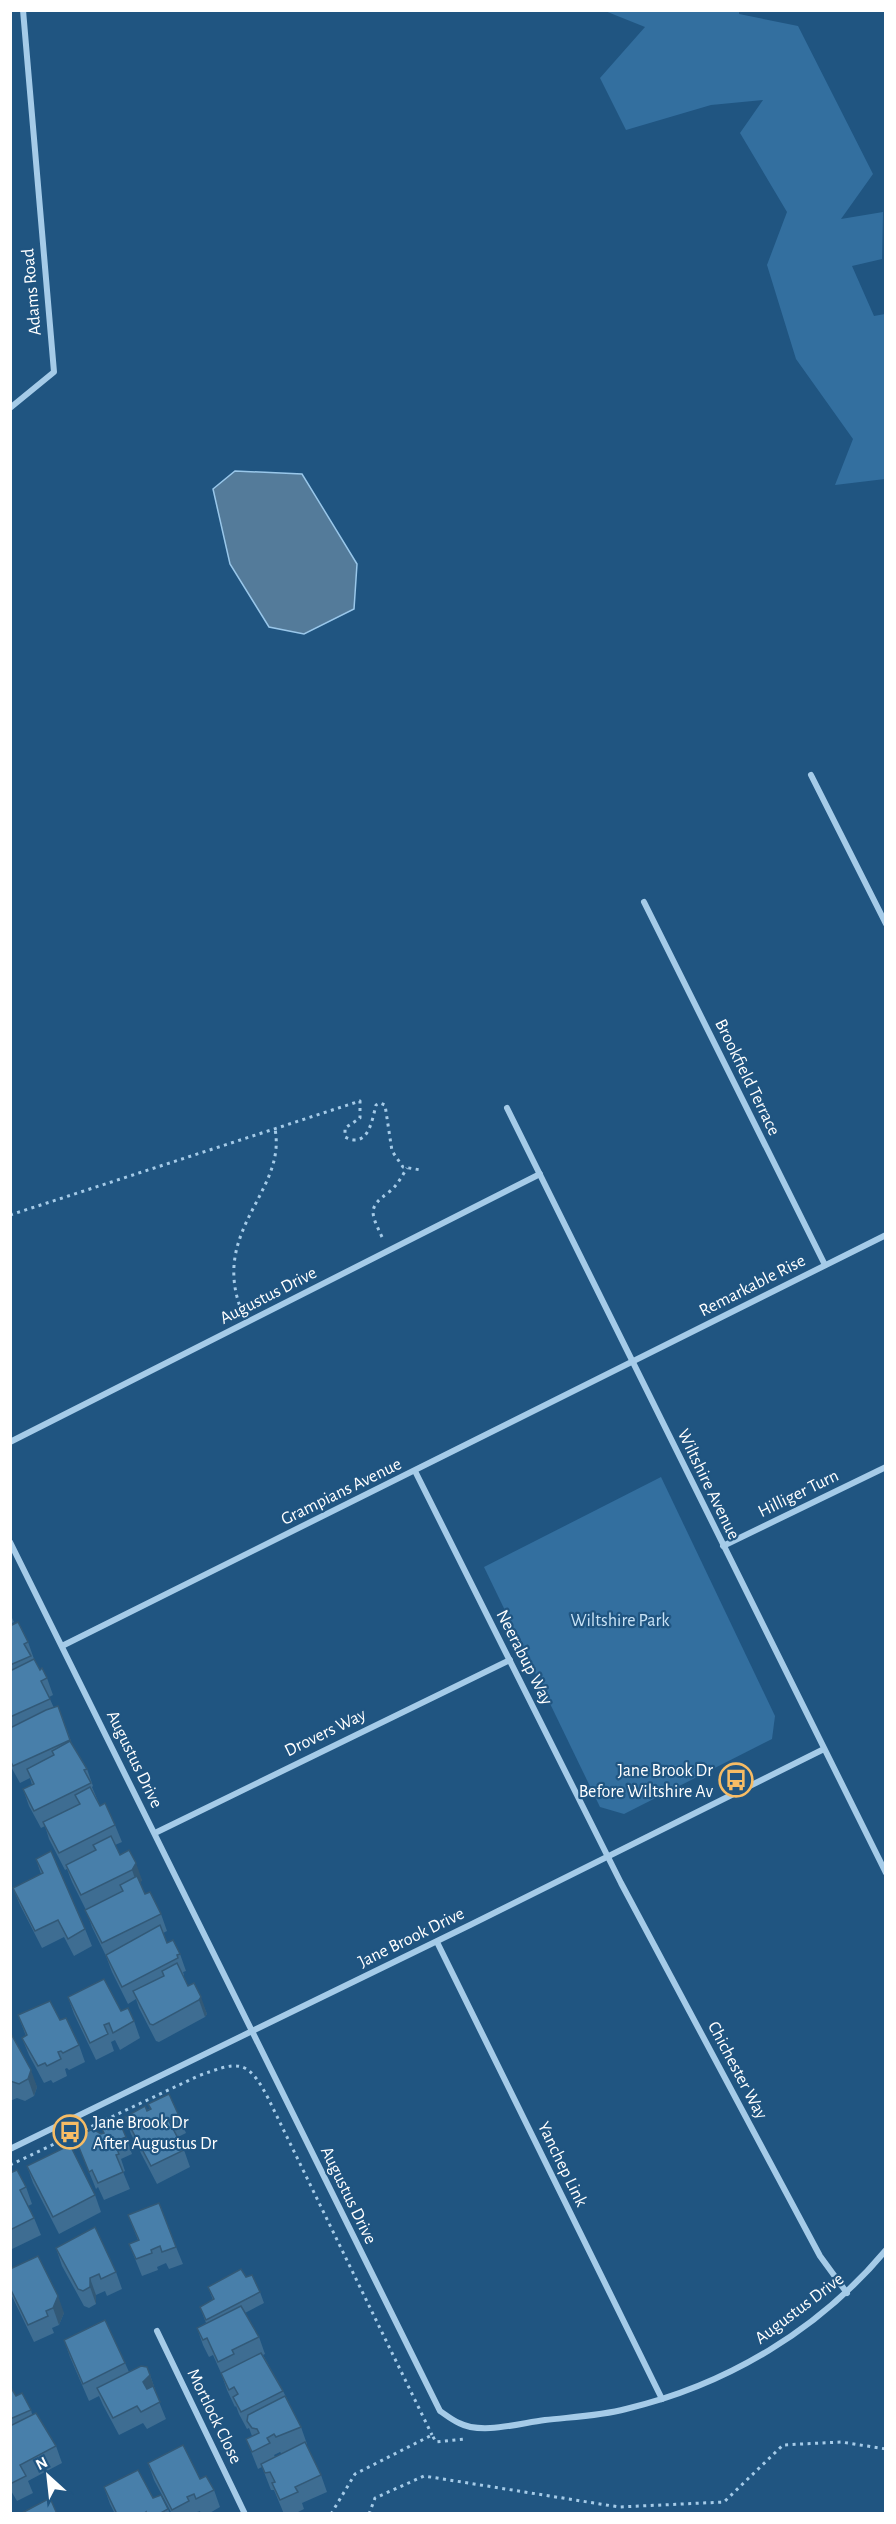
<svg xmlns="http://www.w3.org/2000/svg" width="896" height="2524" font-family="'Alegreya Sans',sans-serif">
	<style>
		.green { fill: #336f9f }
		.water { fill: #547b9a; stroke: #99c7ea; stroke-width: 1.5 }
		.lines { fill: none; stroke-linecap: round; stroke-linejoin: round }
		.path { stroke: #a5cbe8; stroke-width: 3; stroke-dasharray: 3 4.5; stroke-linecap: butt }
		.street { stroke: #a5cbe8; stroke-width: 6 }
		.wall { fill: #3e6d92; fill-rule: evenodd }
		.shaded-wall { fill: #325977 }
		.building { fill: #487faa; stroke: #325977; stroke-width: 1.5 }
		.labels { text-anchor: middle; stroke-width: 4.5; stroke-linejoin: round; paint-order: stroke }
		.street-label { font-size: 18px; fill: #fff; stroke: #205581 }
		.park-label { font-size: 18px; fill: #c9e3f6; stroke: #205581 }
		.poi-label { font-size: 18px; fill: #fff; stroke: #205581; text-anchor: end }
	</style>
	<rect width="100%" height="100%" fill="#205581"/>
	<g class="green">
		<polygon points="605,11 739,11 739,14 798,26 873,174 841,219 883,212 882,259 852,266 874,316 885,314 885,479 835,485 853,439 796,359 767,265 787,212 740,133 763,100 711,105 626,130 600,78 645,27"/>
		<polygon points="661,1477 775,1716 772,1739 624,1814 600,1807 484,1567"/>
	</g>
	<polygon class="water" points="235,471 302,474 357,564 354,609 304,634 269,627 230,564 213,489"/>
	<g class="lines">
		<g class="path">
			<path d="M10,1215L360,1101V1118L345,1128V1137C368,1149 372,1121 376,1105L380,1103L385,1105L392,1151L403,1167L421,1170"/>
			<path d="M382,1237C371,1213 367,1208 389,1192C397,1186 402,1176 407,1168"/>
			<path d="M242,1312C209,1230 287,1192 275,1129"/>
			<path d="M10,2165L198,2076C237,2062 247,2057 268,2098L432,2435"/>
			<polyline points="331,2514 355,2474 432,2435 436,2442 465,2439"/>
			<polyline points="369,2514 375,2498 424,2476 619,2507 724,2502 783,2445 841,2442 886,2449"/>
		</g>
		<g class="street">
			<polyline points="10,408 54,372 23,10"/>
			<polyline points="811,775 886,924"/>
			<polyline points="644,902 825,1265"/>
			<polyline points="507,1108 886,1873"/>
			<polyline points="10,1442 540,1174"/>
			<polyline points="415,1471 621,1883 820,2256 847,2293"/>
			<path d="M10,1542L440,2411C446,2415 452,2420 459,2423C482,2435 520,2423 545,2420C571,2417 600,2416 626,2409C727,2385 819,2330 886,2250"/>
			<polyline points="723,1546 886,1467"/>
			<polyline points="62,1646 886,1235"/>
			<polyline points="155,1833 510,1660"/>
			<polyline points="437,1942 662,2399"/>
			<polyline points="10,2149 470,1925 824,1749"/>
			<polyline points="157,2331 245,2514"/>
		</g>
	</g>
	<g class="wall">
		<polygon points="10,1614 14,1622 10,1624"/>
		<polygon points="10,1626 28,1642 34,1659 40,1670 47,1678 53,1695 49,1697 54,1708 58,1706 72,1744 87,1769 93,1786 92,1787 100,1806 115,1825 122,1842 115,1845 120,1855 142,1880 140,1883 145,1894 161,1914 167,1931 163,1933 167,1943 180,1954 186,1971 183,1972 184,1975 183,1976 188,1986 194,1983 207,2014 205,2017 159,2042 156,2041 139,2008 136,1999 128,2004 112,1972 106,1956 92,1927 86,1910 72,1882 67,1869 65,1870 49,1839 45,1826 41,1828 29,1806 23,1789 32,1785 30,1778 20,1783 10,1765"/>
		<polygon points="36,1859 85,1929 92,1946 74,1956 64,1937 42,1948 20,1905 13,1888 41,1874"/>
		<polygon points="68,1997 121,2011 134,2021 140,2038 120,2050 115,2040 111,2042 114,2051 96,2060 74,2014"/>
		<polygon points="18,2015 60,2020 79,2045 85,2062 69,2070 67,2068 65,2069 67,2076 53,2083 51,2080 44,2083 29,2055 22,2038 26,2036"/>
		<polygon points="10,2032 37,2087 34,2096 25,2101 17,2098 10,2101"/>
		<polygon points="148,2104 179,2116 186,2133 178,2137 184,2150 190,2167 157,2184 131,2134 125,2117 150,2109"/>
		<polygon points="101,2134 126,2137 132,2154 121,2159 125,2171 123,2172 130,2189 104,2200 98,2187 96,2189 78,2145"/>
		<polygon points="27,2166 95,2195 101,2212 59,2234 33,2183"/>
		<polygon points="10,2173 26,2187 32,2204 28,2206 34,2218 41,2235 10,2250"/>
		<polygon points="128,2215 176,2247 183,2264 169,2269 166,2263 157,2267 158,2270 142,2276 129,2244 138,2240"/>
		<polygon points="56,2248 116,2272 122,2289 107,2296 105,2291 96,2295 96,2304 89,2308 84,2306 62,2266"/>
		<polygon points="10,2269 64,2313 59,2325 52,2328 54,2333 34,2342 10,2292"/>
		<path d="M246,2277L260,2292L264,2303L245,2313L259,2337L265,2354L263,2355L283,2391L301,2427L307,2444H306L321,2475L327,2492L302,2503L304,2509L294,2514H284L274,2490H271L262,2467L258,2469L246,2439L252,2436L249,2428L247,2429L239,2414L236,2406L235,2407L227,2390L221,2373L213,2355L209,2357L203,2345L197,2328L206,2323L200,2307L213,2300L208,2287ZM280,2452L282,2454L275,2457L274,2455Z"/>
		<polygon points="64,2340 125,2363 129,2372 150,2375 156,2392 155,2392 166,2419 147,2429 143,2423 119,2435 103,2405 99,2396 89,2401 70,2357"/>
		<polygon points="10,2386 16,2396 31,2410 32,2414 56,2446 62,2463 28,2481 33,2493 17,2501 10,2489"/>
		<polygon points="148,2463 200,2479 214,2490 220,2507 208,2514 201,2514 200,2511 194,2513 172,2514 154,2480"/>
		<polygon points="104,2487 153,2498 168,2509 170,2514 115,2514 110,2504"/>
	</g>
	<g class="shaded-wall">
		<polygon points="136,1863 142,1880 138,1887 132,1870"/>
		<polygon points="201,1997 207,2014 205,2017 199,2000"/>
		<polygon points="31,2070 37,2087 34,2096 28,2079"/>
		<polygon points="90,2278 96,2295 96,2304 90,2287"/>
		<polygon points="58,2296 64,2313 59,2325 53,2308"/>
		<polygon points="150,2375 156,2392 149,2399 143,2382"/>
	</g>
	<g class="building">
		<polygon points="18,1622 28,1642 24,1644 31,1656 10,1665 10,1626"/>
		<polygon points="34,1659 40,1670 42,1668 47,1678 41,1681 50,1699 10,1717 10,1671"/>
		<polygon points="58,1706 70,1740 13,1766 10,1760 10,1728 46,1710"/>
		<polygon points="70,1741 87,1769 84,1770 91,1783 34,1811 23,1789 34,1784 27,1769 54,1755 52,1751"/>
		<polygon points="90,1787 100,1806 105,1803 115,1825 59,1853 43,1822 80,1804 75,1795"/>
		<polygon points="111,1836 120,1855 129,1850 136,1863 132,1870 81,1895 66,1865 96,1850 93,1845"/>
		<polygon points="51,1851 85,1929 68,1939 58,1920 35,1931 13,1888 43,1873 36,1859"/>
		<polygon points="137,1876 145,1894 150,1892 161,1914 102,1943 85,1910 123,1891 120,1885"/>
		<polygon points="160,1925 167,1943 173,1940 180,1954 177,1955 178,1958 122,1987 106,1955"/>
		<polygon points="177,1963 188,1986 194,1983 201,1997 199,2000 153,2025 150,2024 133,1991 164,1976 162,1971"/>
		<polygon points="104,1979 121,2011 128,2008 134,2021 113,2033 109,2023 104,2025 108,2034 90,2043 68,1997"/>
		<polygon points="50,2001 60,2020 66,2018 79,2045 63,2053 61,2051 58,2052 61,2059 47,2066 45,2063 38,2066 22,2038 27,2035 18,2015"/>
		<polygon points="10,2032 31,2070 28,2079 19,2084 10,2081"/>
		<polygon points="169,2094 179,2116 169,2121 184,2150 151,2166 125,2117 145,2106 147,2111 151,2109 148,2104"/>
		<polygon points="119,2121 126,2137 114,2142 119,2154 116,2155 123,2172 98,2183 92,2170 89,2172 78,2145 84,2141 84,2133 93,2129 101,2134 104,2133 102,2129"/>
		<polygon points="70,2145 95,2195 53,2217 27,2166"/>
		<polygon points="17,2170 26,2187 20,2190 34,2218 10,2230 10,2173"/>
		<polygon points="159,2203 176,2247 162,2252 160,2246 151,2250 152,2253 136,2259 129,2244 139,2240 128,2215"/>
		<polygon points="95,2227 116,2272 101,2279 99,2274 90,2278 90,2287 83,2291 78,2289 56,2248"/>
		<polygon points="38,2256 58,2296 53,2308 46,2311 48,2316 28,2325 10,2288 10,2269"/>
		<polygon points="241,2269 246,2277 252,2275 260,2292 206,2320 200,2307 214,2299 208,2287"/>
		<polygon points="241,2306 259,2337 232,2350 234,2354 218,2362 207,2338 203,2340 197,2328"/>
		<polygon points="105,2320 125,2363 83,2384 64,2340"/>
		<polygon points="261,2353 283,2391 241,2412 233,2397 238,2394 234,2387 229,2390 221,2373"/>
		<polygon points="141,2366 147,2367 150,2375 143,2382 147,2389 153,2386 160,2402 141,2412 137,2406 113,2418 97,2388"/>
		<polygon points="10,2386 16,2396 22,2393 31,2410 10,2419"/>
		<polygon points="285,2396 301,2427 276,2437 274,2434 267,2438 270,2443 252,2452 246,2439 259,2433 257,2429 252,2428 247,2421 248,2415"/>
		<polygon points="36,2413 56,2446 20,2465 26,2476 10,2484 10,2426"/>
		<polygon points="305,2442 321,2475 295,2487 298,2492 280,2500 272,2483 275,2482 270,2472 265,2473 261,2464"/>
		<polygon points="183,2445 200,2479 206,2476 214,2490 196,2499 194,2494 187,2497 189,2501 172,2510 148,2463"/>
		<polygon points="138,2470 153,2498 161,2495 168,2509 159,2514 146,2514 146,2512 143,2514 117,2514 104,2487"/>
		<polygon points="50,2498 57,2514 20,2514"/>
	</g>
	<defs>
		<symbol id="bus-ring" viewBox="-11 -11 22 22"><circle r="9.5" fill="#205581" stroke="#f6bc65" stroke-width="1.5"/><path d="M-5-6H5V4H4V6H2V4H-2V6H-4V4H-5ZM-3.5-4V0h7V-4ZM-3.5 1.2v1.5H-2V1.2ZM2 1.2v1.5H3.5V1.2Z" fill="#f6bc65"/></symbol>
	</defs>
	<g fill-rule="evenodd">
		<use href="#bus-ring" x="717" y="1761" width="38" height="38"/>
		<use href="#bus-ring" x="51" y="2113" width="38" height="38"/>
	</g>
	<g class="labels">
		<g class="street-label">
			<text transform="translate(31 292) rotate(-95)" y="6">Adams Road</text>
			<text transform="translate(748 1077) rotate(64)" y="6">Brookfield Terrace</text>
			<text transform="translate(752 1285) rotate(-27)" y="6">Remarkable Rise</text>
			<text transform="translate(268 1295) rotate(-27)" y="6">Augustus Drive</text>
			<text transform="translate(709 1484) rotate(64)" y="6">Wiltshire Avenue</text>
			<text transform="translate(341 1491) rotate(-26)" y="6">Grampians Avenue</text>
			<text transform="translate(798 1493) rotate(-26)" y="6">Hilliger Turn</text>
			<text transform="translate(525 1657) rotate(63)" y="6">Neerabup Way</text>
			<text transform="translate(325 1732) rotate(-26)" y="6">Drovers Way</text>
			<text transform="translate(135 1759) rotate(64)" y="6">Augustus Drive</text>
			<text transform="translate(411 1937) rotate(-26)" y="6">Jane Brook Drive</text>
			<text transform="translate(738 2070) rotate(62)" y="6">Chichester Way</text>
			<text transform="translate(563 2164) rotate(64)" y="6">Yanchep Link</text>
			<text transform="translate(349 2195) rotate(64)" y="6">Augustus Drive</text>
			<text transform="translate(799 2308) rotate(-37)" y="6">Augustus Drive</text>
			<text transform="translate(215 2416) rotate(64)" y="6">Mortlock Close</text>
		</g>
		<g class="park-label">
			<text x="620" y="1626">Wiltshire Park</text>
		</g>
		<g class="poi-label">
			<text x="713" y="1776">Jane Brook Dr<tspan x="713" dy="21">Before Wiltshire Av</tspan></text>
			<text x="93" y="2128" text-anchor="start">Jane Brook Dr<tspan x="93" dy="21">After Augustus Dr</tspan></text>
		</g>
	</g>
	<rect width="896" height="2524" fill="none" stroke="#ffffff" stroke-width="24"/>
	<g transform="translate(48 2476) rotate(333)" stroke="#205581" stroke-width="4.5" paint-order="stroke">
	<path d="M0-4.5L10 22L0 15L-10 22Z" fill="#ffffff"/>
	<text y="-9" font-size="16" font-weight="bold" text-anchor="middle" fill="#ffffff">N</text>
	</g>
</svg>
